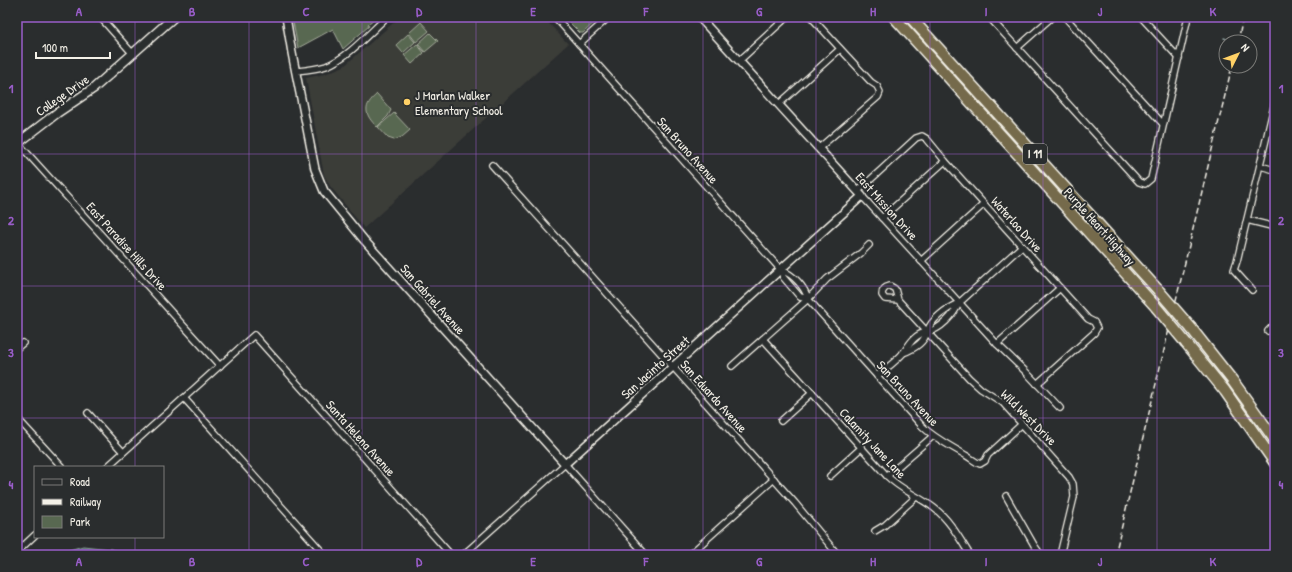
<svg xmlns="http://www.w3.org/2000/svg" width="1292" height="572" font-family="'Patrick Hand',sans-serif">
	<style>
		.built { fill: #3b3c38 }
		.green { fill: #586851; stroke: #a6ac9c }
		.water { fill: #4c6a6d; stroke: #8fa09e }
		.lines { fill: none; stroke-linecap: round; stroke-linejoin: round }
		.shore { stroke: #b1bbb7; stroke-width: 1 }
		.stream { stroke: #8fa09e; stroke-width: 1.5 }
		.minor-casing { stroke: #f4f1e8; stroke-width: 8 }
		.tertiary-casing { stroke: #f4f1e8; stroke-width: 10 }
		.secondary-casing { stroke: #f4f1e8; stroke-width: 11 }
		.motorway-casing { stroke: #f4f1e8; stroke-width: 13 }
		.minor { stroke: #2a2d2e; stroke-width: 5.5 }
		.tertiary { stroke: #2a2d2e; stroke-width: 7 }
		.secondary { stroke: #2a2d2e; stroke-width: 8 }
		.motorway { stroke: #746b4b; stroke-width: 10 }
		.rail { stroke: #f4f1e8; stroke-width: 1.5; stroke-dasharray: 6 3; stroke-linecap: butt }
		.motorway-bridge-casing { stroke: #f4f1e8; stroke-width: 13; stroke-linecap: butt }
		.motorway-bridge { stroke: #746b4b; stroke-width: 10 }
		.grid { fill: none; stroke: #995dc9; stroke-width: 1; stroke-opacity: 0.55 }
		.poi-dot { fill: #ffd166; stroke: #2a2d2e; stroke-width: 1.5 }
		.labels { text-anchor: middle; stroke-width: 4; stroke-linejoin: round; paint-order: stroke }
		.shield { fill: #2a2d2e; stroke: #b7b6b0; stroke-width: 1 }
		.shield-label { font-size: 12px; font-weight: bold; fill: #f4f1e8 }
		.street-label { font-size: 13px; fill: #f4f1e8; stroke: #2a2d2e }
		.poi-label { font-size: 13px; fill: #f4f1e8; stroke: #2a2d2e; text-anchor: start }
		.neatline { fill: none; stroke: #995dc9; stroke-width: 1.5 }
		.grid-label { font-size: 13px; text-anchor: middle; font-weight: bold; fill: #995dc9 }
	</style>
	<rect width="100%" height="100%" fill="#2a2d2e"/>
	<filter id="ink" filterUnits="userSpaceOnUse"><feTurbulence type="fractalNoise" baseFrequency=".025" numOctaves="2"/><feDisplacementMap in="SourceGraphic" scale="8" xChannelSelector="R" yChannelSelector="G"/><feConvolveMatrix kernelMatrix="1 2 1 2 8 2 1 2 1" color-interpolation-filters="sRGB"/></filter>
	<g filter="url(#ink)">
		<polygon class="built" points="400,17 543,17 568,44 364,228 330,186 324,175 306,78 325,74 344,66"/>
		<g class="green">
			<polygon points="292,17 376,17 368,24 369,26 343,49 333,29 298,48"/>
			<polygon points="564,17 600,17 583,33 580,33"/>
			<polygon points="421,22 429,31 416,42 409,33"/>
			<polygon points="430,33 438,41 425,52 418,44"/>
			<polygon points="408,34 415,42 403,53 396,45"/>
			<polygon points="417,44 424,53 412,64 404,55"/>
			<path d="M377,94L391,110L388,116L377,127C364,114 363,106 377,94Z"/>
			<polygon points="394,113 410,130 402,137 394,140 388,138 378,127"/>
		</g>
		<polygon class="water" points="83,546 111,549 134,555 65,555 69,550"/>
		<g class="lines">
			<polyline class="shore" points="70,555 84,550 118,555"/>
			<polyline class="stream" points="1224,38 1229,40"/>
			<defs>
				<g id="minor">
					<polyline points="100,17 133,54"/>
					<polyline points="555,17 781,270 783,277 800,297 808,299"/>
					<polyline points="811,17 871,82 877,86 880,92 878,97 819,148"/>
					<polyline points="989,17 1139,182 1145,184 1151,179 1188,17"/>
					<polyline points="1065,17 1163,124"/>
					<polyline points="1141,17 1179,58"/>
					<polyline points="579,44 609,17"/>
					<polyline points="1017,48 1052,17"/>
					<polyline points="739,61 787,17"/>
					<path d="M296,71C306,70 317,69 326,66C349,57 369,33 387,17"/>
					<polyline points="779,104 840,49"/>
					<polyline points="17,144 18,143 220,366"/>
					<polyline points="492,165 795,503 838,555"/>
					<polyline points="1260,166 1275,170"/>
					<polyline points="858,191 916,138 922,136 927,139 945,161 1088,319 1094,322 1097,328 1094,333 1037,384"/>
					<polyline points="862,196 997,344 1025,371 1060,408"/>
					<polyline points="882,218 945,161"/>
					<polyline points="1247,220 1275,227"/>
					<polyline points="921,261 984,204"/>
					<path d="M781,270C793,274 805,287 808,299L922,426C935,439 951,446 967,456C972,459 975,462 980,464L985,461L988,455L1022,424"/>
					<polyline points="1252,290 1234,270 1237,261 1275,102"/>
					<path d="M898,300L885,299L882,295C882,290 885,287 890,286L895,289L898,300L969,378L981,389L1003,403L1069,477L1073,484L1074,497L1060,555"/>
					<polyline points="1268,331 1275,324"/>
					<path d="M763,339L887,476C901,490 918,496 934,508C950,520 960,539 970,555"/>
					<polyline points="997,344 1060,288"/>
					<polyline points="17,348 23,343"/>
					<path d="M903,353C914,349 924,343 927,332C940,330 954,315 959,303"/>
					<polyline points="732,366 808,299 827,279 861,253 869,245"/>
					<path d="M877,376C885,369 897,361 904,352C910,343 915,334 927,332C931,319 947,308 959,303L1022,246"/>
					<polyline points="184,398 325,555"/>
					<polyline points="88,413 123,452"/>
					<polyline points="17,418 62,467"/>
					<polyline points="781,421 812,393"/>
					<polyline points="107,467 254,335 451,555"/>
					<polyline points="830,476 861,448"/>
					<polyline points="887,476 933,436"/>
					<polyline points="1006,496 1034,545 1041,555"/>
					<polyline points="875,531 885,525 916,497"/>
					<polyline points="17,552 35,535"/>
					<polyline points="463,555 565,464 646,555"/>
					<polyline points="689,555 774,479"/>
				</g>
				<polyline id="tertiary" points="286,17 292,53 315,169 324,191 364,240 565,464 862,196 699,17"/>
				<polyline id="secondary" points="17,141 18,143 57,113 94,88 174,17"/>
				<g id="motorway">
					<polyline points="894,17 1156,307"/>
					<polyline points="910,17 1159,291"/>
					<polyline points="1191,328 1232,380 1275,440"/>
					<polyline points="1186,343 1225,391 1275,463"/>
				</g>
			</defs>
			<use href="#minor" class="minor-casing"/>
			<use href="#tertiary" class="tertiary-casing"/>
			<use href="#secondary" class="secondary-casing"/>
			<use href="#motorway" class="motorway-casing"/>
			<use href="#minor" class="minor"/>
			<use href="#tertiary" class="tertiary"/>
			<use href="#secondary" class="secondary"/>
			<use href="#motorway" class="motorway"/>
			<g class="rail">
				<polyline points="1238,42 1243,17"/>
				<polyline points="1115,555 1232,66"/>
			</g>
			<defs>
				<g id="motorway-bridge">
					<polyline points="1159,291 1191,328"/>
					<polyline points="1156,307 1186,343"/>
				</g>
			</defs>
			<use href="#motorway-bridge" class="motorway-bridge-casing"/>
			<use href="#motorway-bridge" class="motorway-bridge"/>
		</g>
	</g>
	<path class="grid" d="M135,17V467M249,17V555M362,17V555M476,17V555M589,17V555M703,17V555M816,17V555M930,17V555M1043,17V555M1157,17V555M17,154H1275M17,286H1275M17,418H1275M135,537V555"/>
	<circle class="poi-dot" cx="407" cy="102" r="4"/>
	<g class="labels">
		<rect class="shield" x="1023" y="144" width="24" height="20" rx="3"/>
		<g class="shield-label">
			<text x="1035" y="158">I 11</text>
		</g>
		<g class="street-label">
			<text transform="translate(62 95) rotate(-35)" y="5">College Drive</text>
			<text transform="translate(688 150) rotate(48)" y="5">San Bruno Avenue</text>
			<text transform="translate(887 206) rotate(48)" y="5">East Mission Drive</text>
			<text transform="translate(1017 224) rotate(48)" y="5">Waterloo Drive</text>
			<text transform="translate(1100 226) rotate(48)" y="5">Purple Heart Highway</text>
			<text transform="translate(127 246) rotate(48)" y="5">East Paradise Hills Drive</text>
			<text transform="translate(433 299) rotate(48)" y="5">San Gabriel Avenue</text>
			<text transform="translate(655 367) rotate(-42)" y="5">San Jacinto Street</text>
			<text transform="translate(908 393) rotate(47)" y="5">San Bruno Avenue</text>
			<text transform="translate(714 396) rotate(48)" y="5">San Eduardo Avenue</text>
			<text transform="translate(1029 417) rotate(45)" y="5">Wild West Drive</text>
			<text transform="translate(361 438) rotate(48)" y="5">Santa Helena Avenue</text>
			<text transform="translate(873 443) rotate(47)" y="5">Calamity Jane Lane</text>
		</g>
		<g class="poi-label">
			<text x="415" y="100">J Marlan Walker<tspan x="415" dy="15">Elementary School</tspan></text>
		</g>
	</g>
	<rect width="1292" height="572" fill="none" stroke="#2a2d2e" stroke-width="44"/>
	<rect x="34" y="466" width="130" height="72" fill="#2a2d2e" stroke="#7b7b78"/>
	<rect x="42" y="479" width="20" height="6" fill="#2a2d2e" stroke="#7b7b78"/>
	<text x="70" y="486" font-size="12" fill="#f4f1e8">Road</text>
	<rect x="42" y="499" width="20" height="6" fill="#f4f1e8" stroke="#7b7b78"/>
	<text x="70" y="506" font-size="12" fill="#f4f1e8">Railway</text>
	<rect x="42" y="516" width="20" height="12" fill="#586851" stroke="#7b7b78"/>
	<text x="70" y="526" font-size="12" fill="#f4f1e8">Park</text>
	<g transform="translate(1238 54) rotate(48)"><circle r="19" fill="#2a2d2e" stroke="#7b7b78"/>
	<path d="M0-3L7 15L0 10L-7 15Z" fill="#ffd166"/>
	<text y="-6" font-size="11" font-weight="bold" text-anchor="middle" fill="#f4f1e8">N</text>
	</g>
	<path d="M36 52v6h74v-6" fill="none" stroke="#f4f1e8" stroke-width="2"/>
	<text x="42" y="52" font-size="12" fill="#f4f1e8" stroke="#2a2d2e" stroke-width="3" paint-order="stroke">100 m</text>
	<rect x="22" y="22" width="1248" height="528" class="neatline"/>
	<g class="grid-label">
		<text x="79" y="16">A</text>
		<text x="192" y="16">B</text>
		<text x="306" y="16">C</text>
		<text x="419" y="16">D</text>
		<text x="533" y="16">E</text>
		<text x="646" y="16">F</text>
		<text x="759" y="16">G</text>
		<text x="873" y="16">H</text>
		<text x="986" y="16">I</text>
		<text x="1100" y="16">J</text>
		<text x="1213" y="16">K</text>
		<text x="11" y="93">1</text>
		<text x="1281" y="93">1</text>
		<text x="11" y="225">2</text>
		<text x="1281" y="225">2</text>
		<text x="11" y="357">3</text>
		<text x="1281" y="357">3</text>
		<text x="11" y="489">4</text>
		<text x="1281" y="489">4</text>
		<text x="79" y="566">A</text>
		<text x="192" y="566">B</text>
		<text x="306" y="566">C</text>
		<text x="419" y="566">D</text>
		<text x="533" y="566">E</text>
		<text x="646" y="566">F</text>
		<text x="759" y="566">G</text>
		<text x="873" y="566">H</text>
		<text x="986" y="566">I</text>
		<text x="1100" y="566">J</text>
		<text x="1213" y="566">K</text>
	</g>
</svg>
